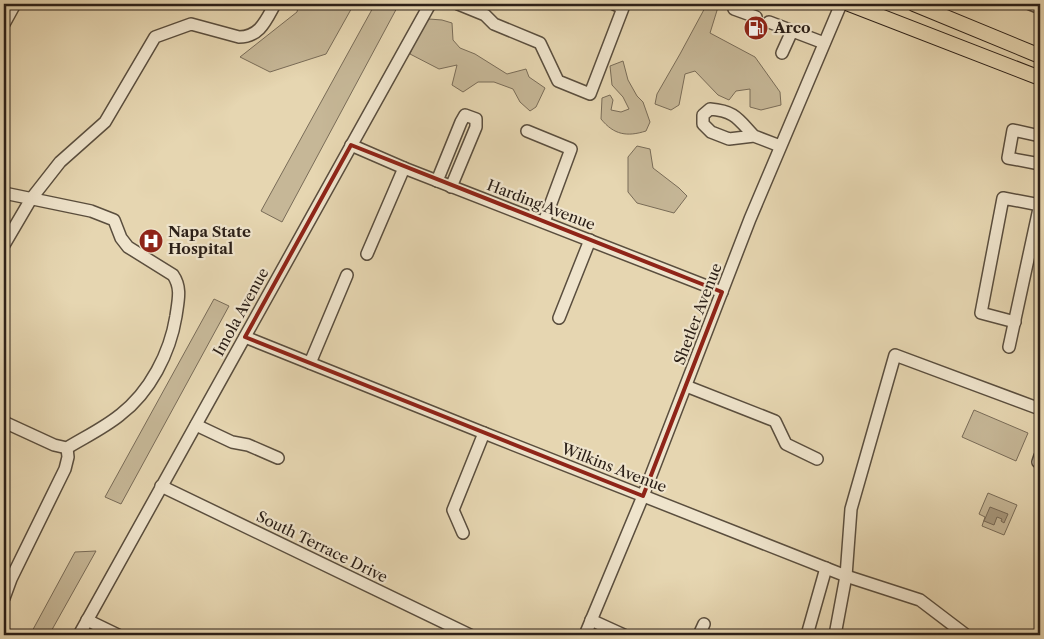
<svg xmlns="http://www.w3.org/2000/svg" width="1044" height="639" font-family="'Libre Caslon Text',serif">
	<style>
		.green { fill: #c6b797; stroke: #796c58 }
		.water { fill: #a7987d; stroke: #766855 }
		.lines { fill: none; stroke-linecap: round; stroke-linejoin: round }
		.minor-casing { stroke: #5a4e3e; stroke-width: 14 }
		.major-casing { stroke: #2c2018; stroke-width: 16 }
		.minor { stroke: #efe4cc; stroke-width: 11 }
		.major { stroke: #e6d6b1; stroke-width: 14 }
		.marked { fill: none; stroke: #8f2418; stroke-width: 4; stroke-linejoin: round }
		.labels { text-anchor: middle; stroke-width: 4.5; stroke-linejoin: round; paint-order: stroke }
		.poi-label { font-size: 15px; font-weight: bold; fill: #2c2018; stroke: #efe4cc; text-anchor: start }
		.street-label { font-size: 15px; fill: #2c2018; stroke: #efe4cc }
	</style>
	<rect width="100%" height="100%" fill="#e6d6b1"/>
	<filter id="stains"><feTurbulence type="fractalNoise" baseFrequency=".004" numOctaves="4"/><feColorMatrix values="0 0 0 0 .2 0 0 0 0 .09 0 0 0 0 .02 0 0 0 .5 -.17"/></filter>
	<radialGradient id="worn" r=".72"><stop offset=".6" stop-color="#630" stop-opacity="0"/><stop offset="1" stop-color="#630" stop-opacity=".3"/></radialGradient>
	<g class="green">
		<polygon points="299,4 354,4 326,54 270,72 240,57 297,12"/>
		<polygon points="375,4 399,4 282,222 261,211"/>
		<polygon points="707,4 719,4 710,33 755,57 780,92 781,105 761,110 750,107 750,89 736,91 729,100 718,95 695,71 685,74 679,105 671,110 655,104 657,94 680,54"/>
		<polygon points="429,19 442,20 452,23 453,40 460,48 475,54 507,74 526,69 529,77 545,88 536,107 530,111 520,102 513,89 494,82 478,82 463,92 452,85 457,65 439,69 410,54 417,35"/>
		<path d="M623,61L628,80L637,96L643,102L650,122L646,131C627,137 614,135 601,119L602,98L610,95L613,100L611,110L621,112L629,109L623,97L612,85L610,66Z"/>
		<polygon points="637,146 650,149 653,168 679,188 687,196 674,213 637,203 628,192 628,157"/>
		<polygon points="214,299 229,306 121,504 105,497"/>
		<polygon points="974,410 1028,433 1016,461 962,437"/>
		<polygon points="988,493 1017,505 1004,535 982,526 985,517 979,514"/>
		<polygon points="96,551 49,635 30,635 75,552"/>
	</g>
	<polygon class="water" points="990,507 1008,514 1004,523 1001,521 1002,519 997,517 994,525 984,521"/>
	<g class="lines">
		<defs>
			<g id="minor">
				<polyline points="458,4 485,15 494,24 540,43 558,81 590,94 623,8 614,4"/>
				<polyline points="736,4 734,9 756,17"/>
				<polyline points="1030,4 1040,8"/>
				<polyline points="769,22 824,43"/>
				<polyline points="4,24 15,4"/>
				<polyline points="782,53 792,31"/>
				<polyline points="527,131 571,149 544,222"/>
				<path d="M754,136C738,119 735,111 710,109L703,115V124L711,132L729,139L754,136L780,146"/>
				<polyline points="1040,136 1013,130 1008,158 1040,164"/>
				<polyline points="351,145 404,168 722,292"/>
				<polyline points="437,181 461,122 465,115 476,119 476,127 451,187"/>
				<path d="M4,193L91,211L114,220L121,238L128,247L173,275C182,288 178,301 176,316C170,353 150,392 120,415C104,428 85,437 67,448L54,445L4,422"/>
				<path d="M4,245L31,199L60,162L105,122L155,37L191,24L239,37C260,37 266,20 275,4"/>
				<polyline points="367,254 404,168"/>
				<polyline points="559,318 590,240"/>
				<polyline points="1015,322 981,313 1003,198 1040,205"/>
				<polyline points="245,337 484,433 846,576 920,600 966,635"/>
				<polyline points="1009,347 1040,204"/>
				<polyline points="310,363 347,275"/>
				<polyline points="686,386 775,421 786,444 817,459"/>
				<polyline points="196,425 232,442 248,445 278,458"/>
				<polyline points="1038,462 1040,456"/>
				<polyline points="161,486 470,635"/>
				<polyline points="463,533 453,510 484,433"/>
				<polyline points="4,598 11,579 65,469 68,457 67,448"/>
				<polyline points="87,620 118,635"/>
				<polyline points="591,620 624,635"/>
				<polyline points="79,635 430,4"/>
				<polyline points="585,635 643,496 750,219 841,4"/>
				<polyline points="699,635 704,624"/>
				<polyline points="807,635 826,568"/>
				<polyline points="835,635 846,576 851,509 895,355 1040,409"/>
			</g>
			<g id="major">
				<polyline points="849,4 1040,78"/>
				<polyline points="914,4 1040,56"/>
			</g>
		</defs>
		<use href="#minor" class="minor-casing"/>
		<use href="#major" class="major-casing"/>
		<use href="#minor" class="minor"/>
		<use href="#major" class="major"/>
	</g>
	<path class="marked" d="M351,145L722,292L643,496L245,337Z"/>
	<defs>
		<symbol id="fuel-disc" viewBox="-11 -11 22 22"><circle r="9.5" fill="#8f2418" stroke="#efe4cc"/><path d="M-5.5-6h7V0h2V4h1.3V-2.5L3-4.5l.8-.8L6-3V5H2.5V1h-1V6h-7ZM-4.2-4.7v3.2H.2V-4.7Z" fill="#fff"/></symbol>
		<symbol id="hospital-disc" viewBox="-11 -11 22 22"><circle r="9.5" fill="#8f2418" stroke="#efe4cc"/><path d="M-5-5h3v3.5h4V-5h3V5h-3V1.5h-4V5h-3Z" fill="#fff"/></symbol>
	</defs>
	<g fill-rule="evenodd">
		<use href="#fuel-disc" x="742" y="14" width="28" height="28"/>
		<use href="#hospital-disc" x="137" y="227" width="28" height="28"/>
	</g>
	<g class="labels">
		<g class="poi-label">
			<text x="774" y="33">Arco</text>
			<text x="168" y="237">Napa State<tspan x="168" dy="17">Hospital</tspan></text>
		</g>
		<g class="street-label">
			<text transform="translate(541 205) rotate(21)" y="5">Harding Avenue</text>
			<text transform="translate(241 312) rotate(-61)" y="5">Imola Avenue</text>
			<text transform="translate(698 314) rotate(-69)" y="5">Shetler Avenue</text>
			<text transform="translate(614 468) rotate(21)" y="5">Wilkins Avenue</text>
			<text transform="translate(322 547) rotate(26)" y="5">South Terrace Drive</text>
		</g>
	</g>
	<rect width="1044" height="639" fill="none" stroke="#e6d6b1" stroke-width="20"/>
	<rect x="5" y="5" width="1034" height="629" fill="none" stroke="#2c2018" stroke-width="2.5"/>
	<rect x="10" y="10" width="1024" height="619" fill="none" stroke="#2c2018"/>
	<rect width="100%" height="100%" filter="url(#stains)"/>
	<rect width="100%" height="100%" fill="url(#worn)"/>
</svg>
